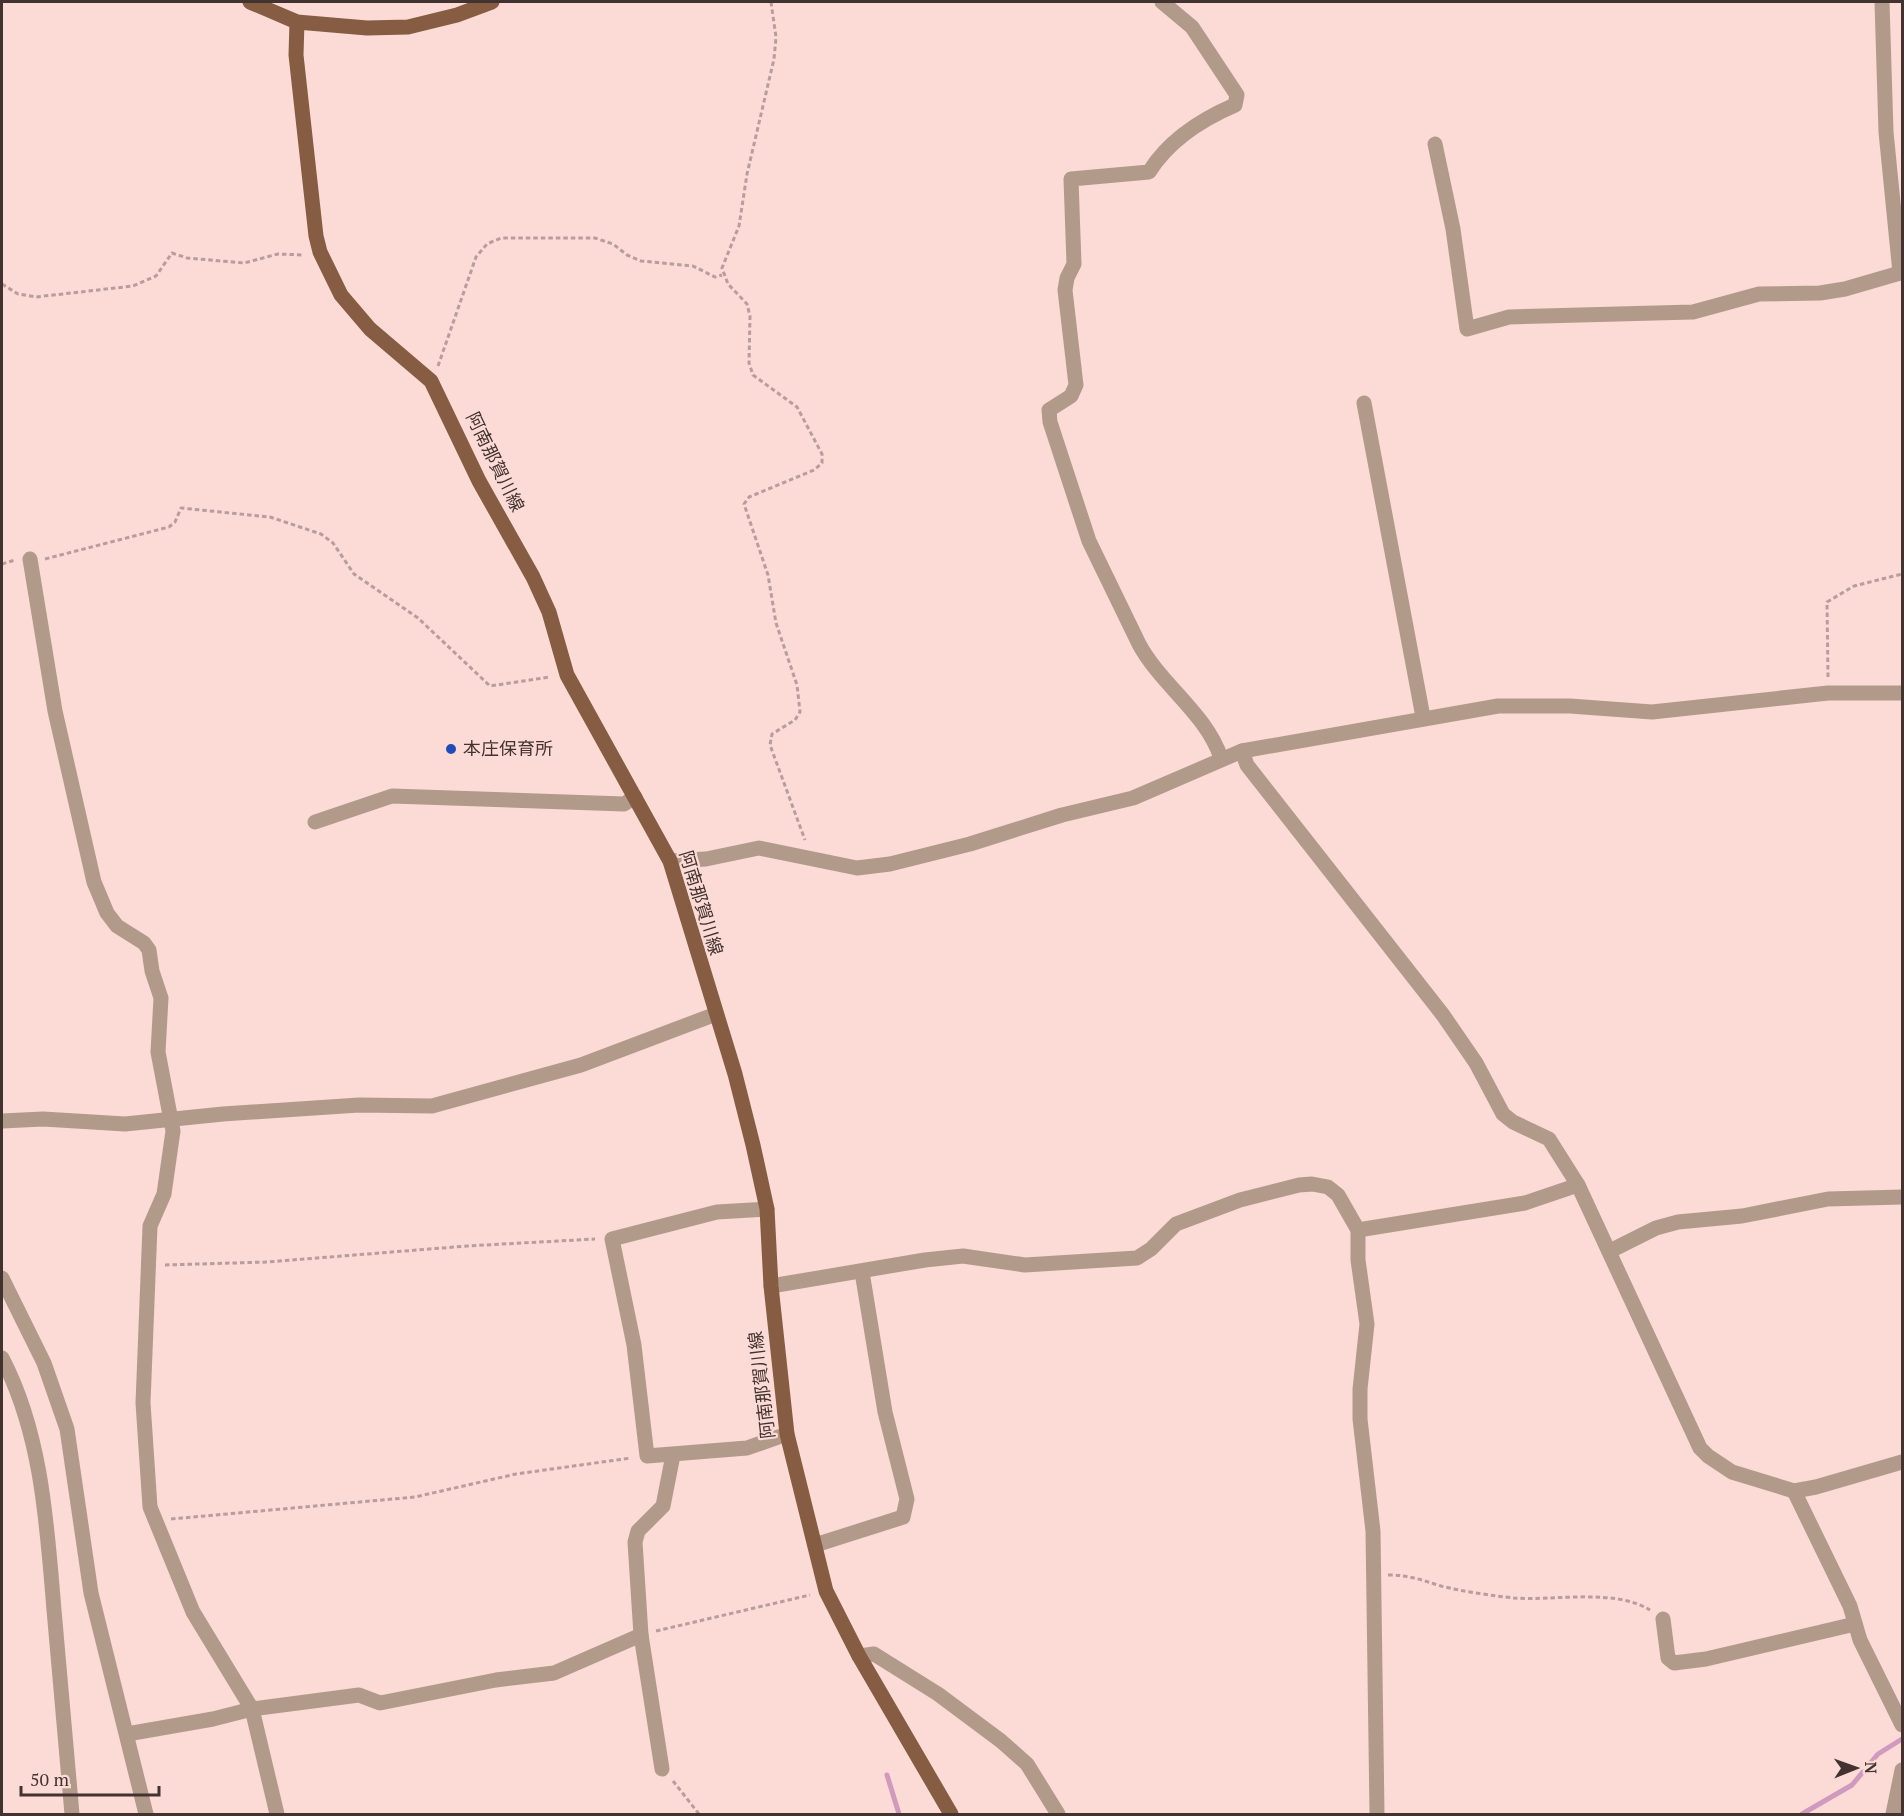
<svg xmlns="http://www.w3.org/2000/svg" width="1904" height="1816" font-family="'PT Serif','Noto Sans JP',serif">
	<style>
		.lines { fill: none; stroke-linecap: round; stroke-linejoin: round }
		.stream { stroke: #cf9abd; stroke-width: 5 }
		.path { stroke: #b89d99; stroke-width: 3; stroke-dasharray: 4.5 3; stroke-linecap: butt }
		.street { stroke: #b29a8b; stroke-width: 15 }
		.primary { stroke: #865d42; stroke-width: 15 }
		.poi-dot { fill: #204cba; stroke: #fcdbd6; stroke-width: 2 }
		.labels { text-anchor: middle; stroke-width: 4.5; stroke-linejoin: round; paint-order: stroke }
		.street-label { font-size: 18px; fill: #433330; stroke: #fcdbd6 }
		.poi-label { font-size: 18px; fill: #433330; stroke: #fcdbd6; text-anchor: start }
	</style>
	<rect width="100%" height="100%" fill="#fcdbd6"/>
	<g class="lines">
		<g class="stream">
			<polyline points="887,1775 899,1814"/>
			<polyline points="1802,1814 1852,1785 1878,1754 1902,1739"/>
		</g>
		<g class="path">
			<polyline points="771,2 776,37 774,59 747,174 739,226 722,268 728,284 747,304 750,316 749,363 753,375 797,407 822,454 822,463 814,470 749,497 744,504 768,575 776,623 797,685 800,712 795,720 772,734 770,745 805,840"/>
			<polyline points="2,284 18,294 36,297 133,286 156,276 172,253 187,258 244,263 278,254 304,255"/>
			<polyline points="438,366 476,257 487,244 501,238 595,238 613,244 627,255 641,261 693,266 715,277 722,275"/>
			<polyline points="45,559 169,527 175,522 181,508 270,517 321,534 333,543 354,574 418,618 490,686 550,677"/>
			<polyline points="2,564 15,560"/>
			<polyline points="1828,677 1827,602 1854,586 1902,574"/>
			<polyline points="165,1265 267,1262 467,1246 595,1239"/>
			<polyline points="171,1519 415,1497 516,1474 631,1458"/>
			<path d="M1388,1575C1409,1575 1422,1580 1441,1586C1460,1591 1494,1596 1514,1598C1553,1601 1615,1588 1650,1610"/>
			<polyline points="656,1631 810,1595"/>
			<polyline points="673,1781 699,1814"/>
		</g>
		<g class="street">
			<path d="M1162,2L1192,27L1237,95L1235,105C1200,120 1169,140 1149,172L1071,179L1074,264L1067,278L1065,290L1076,385L1071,396L1049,410L1050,422L1089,541L1139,644C1161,685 1206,713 1221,758"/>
			<polyline points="1882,2 1886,132 1900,273 1902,273"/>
			<polyline points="1435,144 1453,229 1467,329 1509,317 1693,312 1759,294 1820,293 1845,289 1900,273"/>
			<polyline points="1364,403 1423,717"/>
			<polyline points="30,559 55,711 94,882 107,913 117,926 144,943 149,950 152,971 161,998 158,1052 173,1131 164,1194 150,1226 143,1403 150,1507 193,1612 252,1709 277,1814"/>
			<polyline points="1242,751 1247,765 1443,1015 1476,1063 1503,1114 1513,1122 1549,1139 1578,1185 1700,1448 1708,1456 1732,1472 1794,1491 1816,1487 1902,1462"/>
			<polyline points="315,822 392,796 624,804 635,797"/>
			<polyline points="670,861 706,859 759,848 857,868 890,864 970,844 1062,815 1133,798 1242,751 1498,706 1570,706 1652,712 1828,693 1902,693"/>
			<polyline points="2,1121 43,1119 125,1124 223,1114 359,1105 432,1106 581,1065 716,1014"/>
			<polyline points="767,1209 717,1212 612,1239 634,1345 647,1456 747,1448 787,1434"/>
			<polyline points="1358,1230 1525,1203 1578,1185"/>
			<polyline points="1610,1251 1656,1228 1678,1222 1742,1216 1828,1199 1902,1197"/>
			<polyline points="2,1278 44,1363 67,1429 91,1593 146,1814"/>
			<polyline points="771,1286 925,1260 963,1256 1025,1265 1137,1258 1151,1249 1176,1224 1240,1200 1299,1185 1312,1184 1328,1187 1338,1195 1358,1230 1358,1260 1367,1324 1360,1389 1360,1419 1373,1531 1377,1814"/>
			<path d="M2,1358C42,1434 47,1526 54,1610C60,1678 66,1746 72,1814"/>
			<polyline points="1794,1491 1850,1606 1860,1640 1902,1725"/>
			<polyline points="815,1545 903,1517 907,1499 885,1412 862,1272"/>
			<polyline points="1663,1619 1668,1658 1674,1663 1706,1659 1855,1624"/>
			<polyline points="859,1656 874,1654 938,1694 1001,1741 1027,1764 1058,1814"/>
			<polyline points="127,1734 213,1719 252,1709 359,1695 380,1703 496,1680 554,1673 641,1635"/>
			<polyline points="662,1769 641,1635 635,1542 638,1531 663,1506 673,1455"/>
			<polyline points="1893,1814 1902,1770"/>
		</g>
		<g class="primary">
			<polyline points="250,2 297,22 367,28 408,27 457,15 492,2"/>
			<polyline points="297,22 296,55 316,236 320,252 341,295 370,329 431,381 479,481 533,577 549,612 567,675 670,861 735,1074 753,1145 767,1209 771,1286 787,1434 826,1591 859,1656 951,1814"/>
		</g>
	</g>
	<circle class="poi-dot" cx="451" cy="749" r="6"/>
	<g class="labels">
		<g class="street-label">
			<text transform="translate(495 462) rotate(64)" y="6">阿南那賀川線</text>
			<text transform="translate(701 903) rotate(73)" y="6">阿南那賀川線</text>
			<text transform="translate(762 1385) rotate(-97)" y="6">阿南那賀川線</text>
		</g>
		<g class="poi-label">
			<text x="463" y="755">本庄保育所</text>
		</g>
	</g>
	<rect width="1904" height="1816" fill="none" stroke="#433330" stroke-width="6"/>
	<g transform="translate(1856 1768) rotate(89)" stroke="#fcdbd6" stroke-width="4.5" paint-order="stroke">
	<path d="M0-4.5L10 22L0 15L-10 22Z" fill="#433330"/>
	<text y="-9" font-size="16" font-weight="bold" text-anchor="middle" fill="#433330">N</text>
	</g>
	<path d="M21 1786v9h138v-9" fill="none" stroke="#433330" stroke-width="3"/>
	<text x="30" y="1786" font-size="18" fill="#433330" stroke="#fcdbd6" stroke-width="4.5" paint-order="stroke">50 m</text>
</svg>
